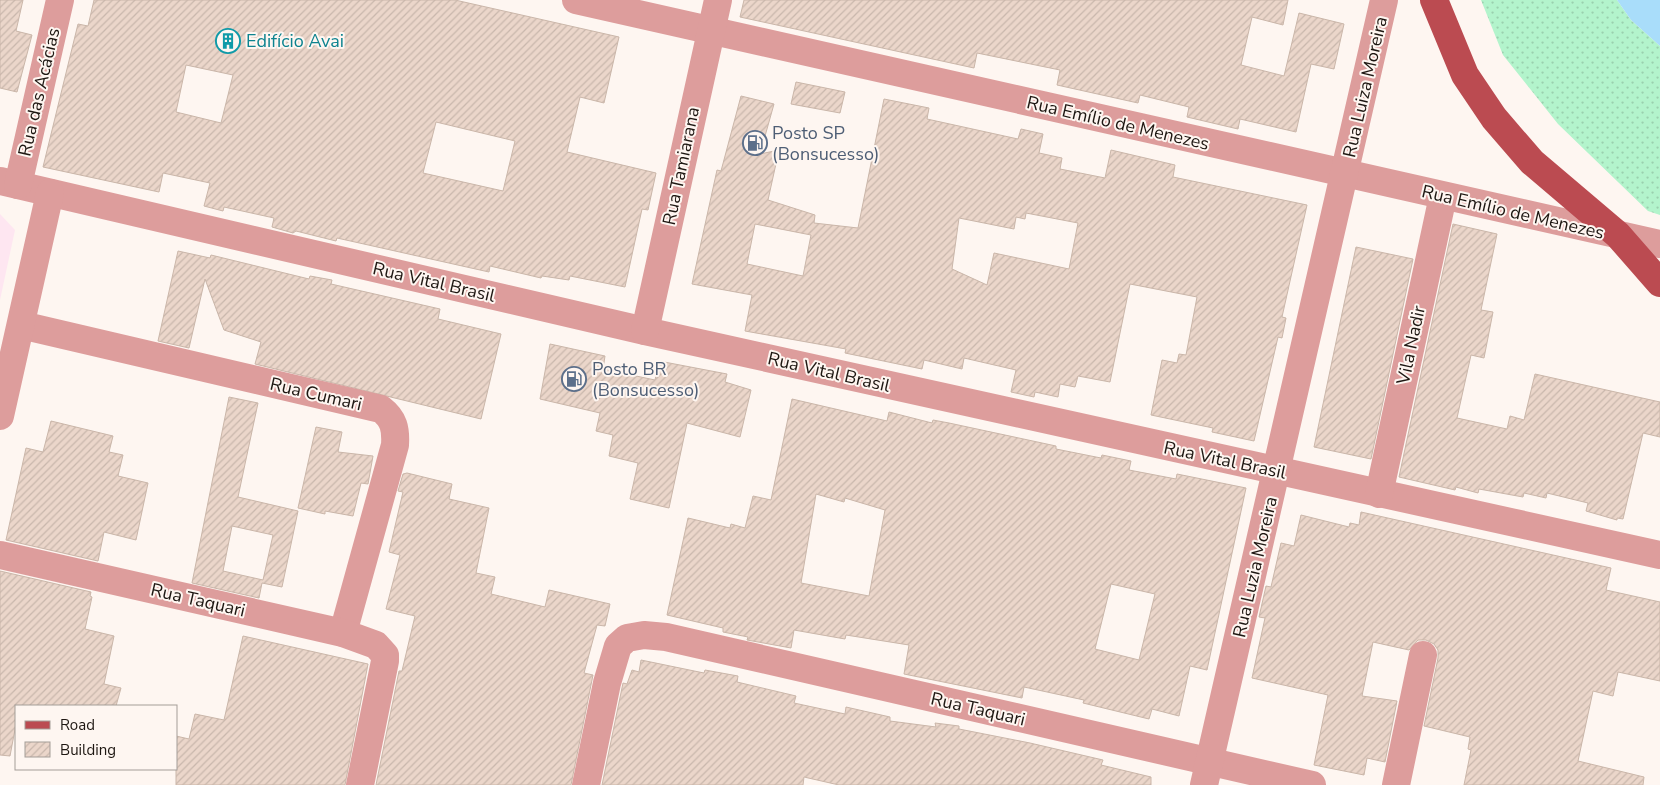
<svg xmlns="http://www.w3.org/2000/svg" width="1660" height="785" font-family="'Nunito Sans',sans-serif">
	<style>
		.education { fill: #fee6f1 }
		.grass { fill: url(#grass-dots) }
		.water { fill: #a9ddfa }
		.building { fill: url(#building-hatch); stroke: #cab6a9; fill-rule: evenodd }
		.lines { fill: none; stroke-linecap: round; stroke-linejoin: round }
		.minor { stroke: #dd9d9c; stroke-width: 28 }
		.major { stroke: #bb4b51; stroke-width: 28 }
		.labels { text-anchor: middle; stroke-width: 4; stroke-linejoin: round; paint-order: stroke }
		.culture-label { font-size: 18px; fill: #0d838f; stroke: #fef6f1; text-anchor: start }
		.street-label { font-size: 18px; fill: #1e1712; stroke: #fef6f1 }
		.service-label { font-size: 18px; fill: #4e5e75; stroke: #fef6f1; text-anchor: start }
	</style>
	<defs>
		<pattern id="grass-dots" width="8" height="8" patternUnits="userSpaceOnUse" patternTransform="scale(1.25)"><rect width="8" height="8" fill="#b3f4cc"/><path d="M2 2h.1M6 6h.1" fill="none" stroke="#9ad0ae" stroke-width="1.8" stroke-linecap="round"/></pattern>
		<pattern id="building-hatch" width="6" height="6" patternUnits="userSpaceOnUse" patternTransform="scale(1.25)"><rect width="6" height="6" fill="#ebd6ca"/><path d="M-1 1l2-2M0 6l6-6M5 7l2-2" fill="none" stroke="#c9b7ac"/></pattern>
	</defs>
	<rect width="100%" height="100%" fill="#fef6f1"/>
	<polygon class="education" points="0,214 15,230 0,300"/>
	<polygon class="grass" points="1481,0 1617,0 1631,20 1660,46 1660,215 1648,211 1558,124 1503,55"/>
	<polygon class="water" points="1617,0 1660,0 1660,46 1631,20"/>
	<g class="building">
		<polygon points="0,0 23,0 16,31 32,35 17,92 0,88"/>
		<path d="M94,0H455L619,37L604,103L580,97L567,152L656,173L648,210L642,209L625,287L570,276L569,280L542,276L541,278L490,266L489,272L337,238L336,241L296,231L293,233L272,227L274,218L224,207L223,211L204,206L210,183L163,173L159,192L43,167L78,24L88,26ZM186,65L233,75L221,123L176,112ZM436,122L515,141L503,191L423,173Z"/>
		<polygon points="744,0 1288,0 1283,25 1252,17 1241,65 1284,76 1299,13 1344,24 1334,69 1311,64 1296,132 1240,119 1238,129 1187,117 1189,107 1140,95 1138,103 1057,85 1060,70 977,53 974,68 740,17"/>
		<polygon points="796,82 845,92 840,113 791,104"/>
		<path d="M741,96L774,104L760,154L779,150L768,200L815,215L814,223L858,228L884,99L929,108L927,119L1018,139L1021,129L1043,134L1039,153L1062,158L1060,169L1105,178L1111,150L1175,165L1173,177L1307,205L1282,317L1286,318L1282,338L1278,337L1254,441L1212,432L1213,428L1151,415L1162,360L1177,363L1179,354L1186,355L1197,297L1130,284L1110,382L1078,376L1075,387L1060,384L1058,397L1035,392L1034,397L1011,392L1016,370L964,358L962,369L924,360L922,369L845,353L846,349L745,331L752,295L692,284L717,170L721,171ZM1026,213L1078,223L1069,269L994,253L987,285L952,269L959,218L1014,229L1016,217L1025,219ZM755,224L811,235L803,276L747,264Z"/>
		<polygon points="1453,224 1497,234 1481,310 1493,312 1484,358 1471,355 1457,418 1507,429 1510,416 1524,420 1535,374 1660,402 1660,437 1643,433 1623,519 1617,518 1617,520 1586,511 1588,503 1547,493 1546,498 1524,493 1523,497 1479,489 1478,493 1456,487 1455,490 1399,477"/>
		<polygon points="1356,247 1413,259 1371,459 1314,447"/>
		<polygon points="178,251 210,258 211,255 309,279 310,276 332,280 331,284 440,309 438,319 501,334 481,419 255,364 261,342 224,330 205,279 189,348 158,341"/>
		<polygon points="550,344 605,356 603,369 655,380 659,361 727,374 725,382 751,390 740,437 687,423 669,508 630,499 638,463 609,456 613,435 596,431 600,413 540,399"/>
		<path d="M229,397L258,403L238,497L298,511L282,587L262,583L259,598L192,583ZM232,526L273,535L263,580L223,571Z"/>
		<path d="M792,399L887,421L889,412L932,423L933,420L949,423L1056,446V449L1101,458L1102,455L1131,461L1129,470L1176,479L1177,474L1246,488L1207,670L1190,666L1179,716L1152,709L1149,719L1083,703L1084,700L1024,687L1022,698L904,674L909,645L846,635L845,639L794,630L791,648L747,640L748,637L723,632V628L667,615L688,518L730,528L731,524L745,528L753,496L771,500ZM816,494L844,502L845,498L885,510L869,596L801,583ZM1111,584L1155,594L1139,660L1095,649Z"/>
		<polygon points="51,421 113,436 109,452 123,455 118,476 148,483 136,540 104,532 98,561 6,540 26,448 43,452"/>
		<polygon points="316,427 342,432 338,452 373,456 368,484 361,483 353,516 325,511 325,514 298,508"/>
		<polygon points="407,473 452,484 449,499 489,508 476,573 495,577 491,594 545,607 549,590 610,604 605,626 597,625 584,673 593,675 571,785 376,785 399,671 402,671 415,616 386,609 400,555 389,552 403,492 398,491 403,474"/>
		<polygon points="1361,512 1611,568 1606,590 1660,602 1660,681 1618,672 1613,696 1593,691 1578,761 1644,777 1643,785 1464,785 1471,750 1468,749 1470,737 1424,726 1438,658 1438,650 1434,644 1426,640 1418,640 1409,650 1373,642 1362,696 1397,701 1385,762 1367,758 1364,775 1314,765 1328,695 1252,678 1265,618 1259,617 1266,586 1271,587 1281,543 1294,546 1301,515 1349,527 1350,523 1359,525"/>
		<polygon points="0,571 91,592 90,596 92,597 85,629 114,636 104,684 121,688 116,706 16,706 16,724 10,756 0,755"/>
		<polygon points="243,636 368,664 345,785 176,785 176,736 189,739 195,714 224,720"/>
		<polygon points="641,660 704,673 705,670 738,676 737,682 796,696 794,703 845,714 846,707 890,717 890,721 936,727 935,723 959,726 959,729 1030,743 1103,760 1101,765 1151,777 1151,785 839,785 804,777 803,785 602,785 623,683 627,684 632,670 639,672"/>
	</g>
	<g class="lines">
		<g class="minor">
			<polyline points="576,0 1660,244"/>
			<polyline points="0,181 645,331 1660,555"/>
			<polyline points="18,185 60,0"/>
			<path d="M21,325L381,409C394,419 396,429 395,445L343,633"/>
			<polyline points="645,331 718,0"/>
			<polyline points="0,416 50,193"/>
			<polyline points="1379,494 1443,196"/>
			<polyline points="0,555 343,633 376,645 385,655 385,661 360,785"/>
			<polyline points="586,785 607,683 618,646 627,638 644,635 666,637 1312,785"/>
			<polyline points="1204,785 1384,0"/>
			<polyline points="1396,785 1423,655"/>
		</g>
		<polyline class="major" points="1434,0 1465,75 1494,118 1532,162 1618,235 1660,283"/>
	</g>
	<defs>
		<symbol id="building-ring" viewBox="-11 -11 22 22"><circle r="9.5" fill="#fef6f1" stroke="#0f9aa8" stroke-width="1.5"/><path d="M-4-6H4V6H1V3H-1V6H-4ZM-2.5-4.3h1.7v1.8h-1.7ZM.8-4.3h1.7v1.8H.8ZM-2.5-1h1.7V.8h-1.7ZM.8-1h1.7V.8H.8Z" fill="#0f9aa8"/></symbol>
		<symbol id="fuel-ring" viewBox="-11 -11 22 22"><circle r="9.5" fill="#fef6f1" stroke="#5c6f8a" stroke-width="1.5"/><path d="M-5.5-6h7V0h2V4h1.3V-2.5L3-4.5l.8-.8L6-3V5H2.5V1h-1V6h-7ZM-4.2-4.7v3.2H.2V-4.7Z" fill="#5c6f8a"/></symbol>
	</defs>
	<g fill-rule="evenodd">
		<use href="#building-ring" x="214" y="27" width="28" height="28"/>
		<use href="#fuel-ring" x="741" y="129" width="28" height="28"/>
		<use href="#fuel-ring" x="560" y="365" width="28" height="28"/>
	</g>
	<g class="labels">
		<g class="culture-label">
			<text x="246" y="47">Edifício Avai</text>
		</g>
		<g class="street-label">
			<text transform="translate(1365 87) rotate(-77)" y="6">Rua Luiza Moreira</text>
			<text transform="translate(39 92) rotate(-77)" y="6">Rua das Acácias</text>
			<text transform="translate(1118 123) rotate(13)" y="6">Rua Emílio de Menezes</text>
			<text transform="translate(681 166) rotate(-78)" y="6">Rua Tamiarana</text>
			<text transform="translate(1513 212) rotate(13)" y="6">Rua Emílio de Menezes</text>
			<text transform="translate(434 282) rotate(13)" y="6">Rua Vital Brasil</text>
			<text transform="translate(1411 345) rotate(-78)" y="6">Vila Nadir</text>
			<text transform="translate(829 372) rotate(13)" y="6">Rua Vital Brasil</text>
			<text transform="translate(316 394) rotate(13)" y="6">Rua Cumari</text>
			<text transform="translate(1225 460) rotate(12)" y="6">Rua Vital Brasil</text>
			<text transform="translate(1255 567) rotate(-77)" y="6">Rua Luzia Moreira</text>
			<text transform="translate(198 600) rotate(13)" y="6">Rua Taquari</text>
			<text transform="translate(978 709) rotate(13)" y="6">Rua Taquari</text>
		</g>
		<g class="service-label">
			<text x="772" y="139">Posto SP<tspan x="772" dy="21">(Bonsucesso)</tspan></text>
			<text x="592" y="375">Posto BR<tspan x="592" dy="21">(Bonsucesso)</tspan></text>
		</g>
	</g>
	<rect x="15" y="705" width="162" height="65" fill="#fef6f1" stroke="#a49d98"/>
	<rect x="25" y="721" width="25" height="8" fill="#bb4b51" stroke="#a49d98"/>
	<text x="60" y="730" font-size="15" fill="#1e1712">Road</text>
	<rect x="25" y="742" width="25" height="15" fill="url(#building-hatch)" stroke="#a49d98"/>
	<text x="60" y="755" font-size="15" fill="#1e1712">Building</text>
</svg>
